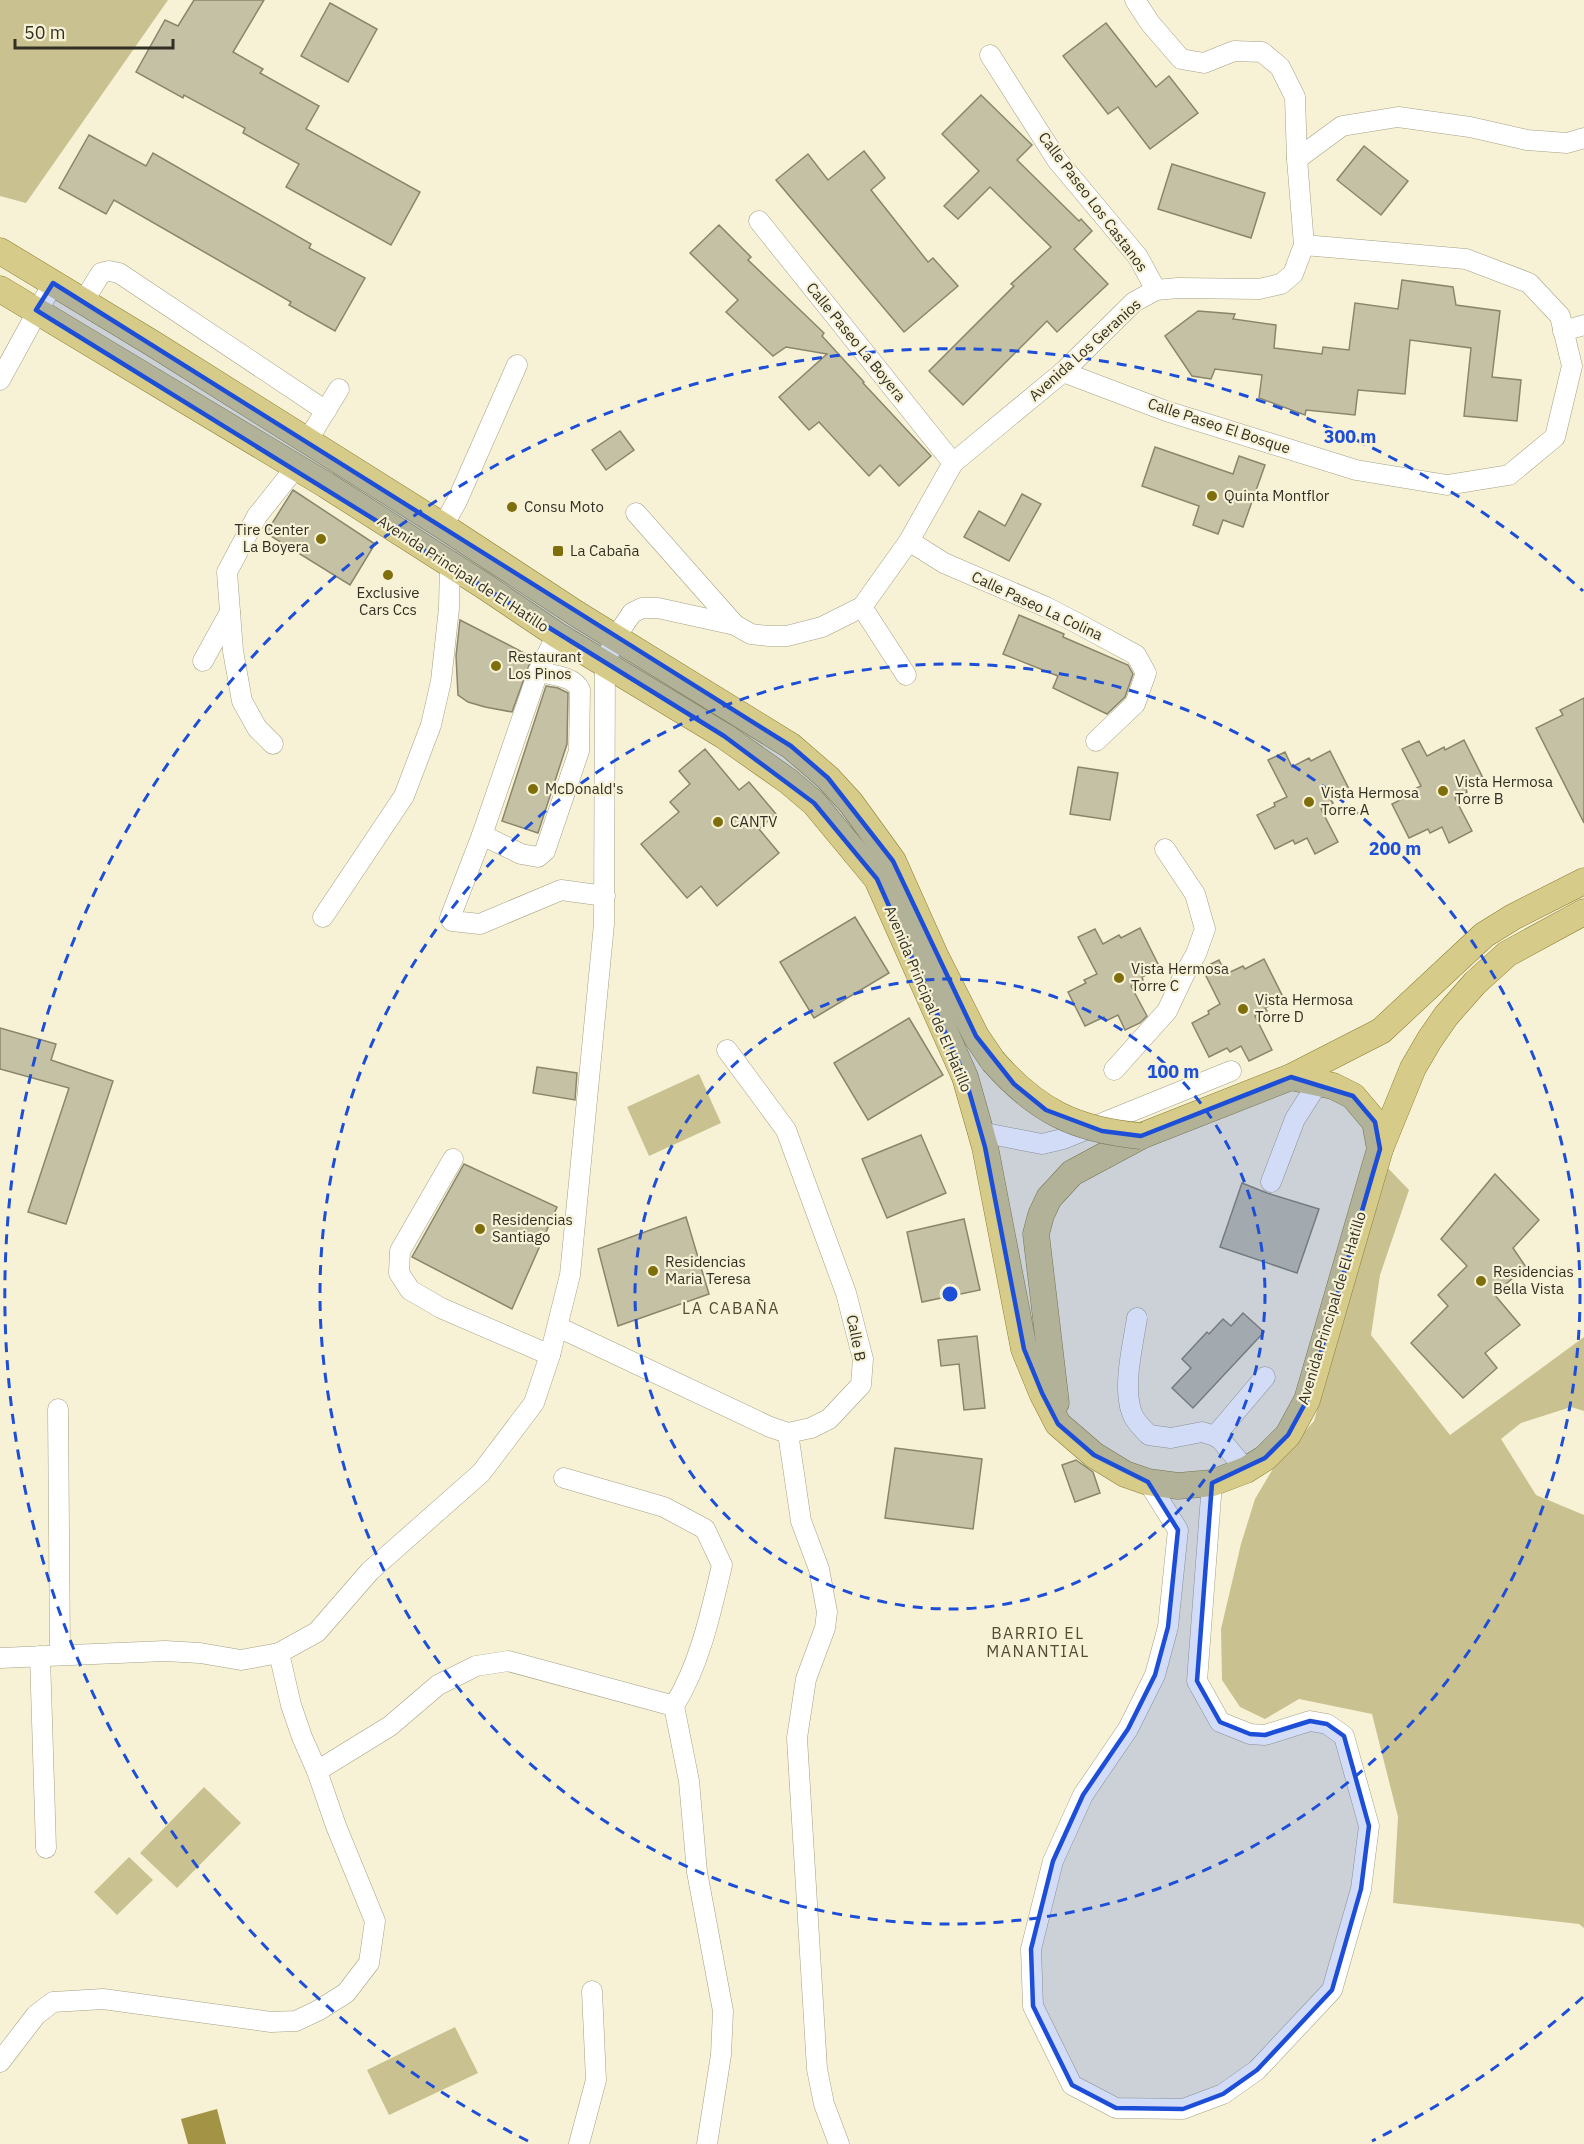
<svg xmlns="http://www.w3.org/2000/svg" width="1584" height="2144" font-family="'IBM Plex Sans',sans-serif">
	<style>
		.green { fill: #c9c18f }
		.water { fill: #a29444 }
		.building { fill: #c5c1a5; stroke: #8a866c; stroke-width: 1.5 }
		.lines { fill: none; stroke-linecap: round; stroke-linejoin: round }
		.minor-casing { stroke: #a4a085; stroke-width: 21 }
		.major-casing { stroke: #8b7e32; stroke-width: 27 }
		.minor { stroke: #fff; stroke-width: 20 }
		.major { stroke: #d6cb88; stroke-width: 26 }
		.major-bridge-casing { stroke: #8b7e32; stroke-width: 27; stroke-linecap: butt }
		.major-bridge { stroke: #d6cb88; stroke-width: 26 }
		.marked { fill: #1d4ed8; fill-opacity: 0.2; stroke: #1d4ed8; stroke-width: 4.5; stroke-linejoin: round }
		.ring { fill: none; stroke: #1d4ed8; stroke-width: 3; stroke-dasharray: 10 8 }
		.poi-dot { fill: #7e6f0c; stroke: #f7f2d6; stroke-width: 2 }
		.labels { text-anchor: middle; stroke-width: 4.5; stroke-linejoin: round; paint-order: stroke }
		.street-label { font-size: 15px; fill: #323025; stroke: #f7f2d6 }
		.poi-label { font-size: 15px; fill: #323025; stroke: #f7f2d6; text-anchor: start }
		.neighbourhood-label { font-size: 16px; letter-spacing: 1.5px; fill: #514c34; stroke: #f7f2d6 }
		.centre { fill: #1d4ed8; stroke: #f7f2d6; stroke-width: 3 }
		.ring-label { font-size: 18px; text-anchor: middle; font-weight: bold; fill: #1d4ed8; stroke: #f7f2d6; stroke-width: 4.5; stroke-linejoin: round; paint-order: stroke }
	</style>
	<rect width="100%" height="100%" fill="#f7f2d6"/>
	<g class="green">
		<polygon points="0,0 168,0 26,203 0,196"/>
		<polygon points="699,1074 721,1123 649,1156 627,1107"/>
		<polygon points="1386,1166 1409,1190 1380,1275 1371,1335 1450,1435 1584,1337 1584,1411 1571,1407 1521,1423 1501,1439 1536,1495 1584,1515 1584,1928 1579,1924 1393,1903 1398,1817 1372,1714 1299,1699 1265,1719 1240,1707 1222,1680 1221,1629 1241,1544 1255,1499 1274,1467 1314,1421"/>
		<polygon points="204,1787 241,1823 177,1888 140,1853"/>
		<polygon points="129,1857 153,1880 117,1915 94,1892"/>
		<polygon points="455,2027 478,2073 389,2115 367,2070"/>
	</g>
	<polygon class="water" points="217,2109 226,2144 188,2144 181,2119"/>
	<g class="building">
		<polygon points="194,0 264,0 233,52 263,69 260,73 319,106 306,129 420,192 391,245 286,187 299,164 243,133 245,128 184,95 183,98 136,72 165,20 178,26"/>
		<polygon points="330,3 377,29 348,82 301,56"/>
		<polygon points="1106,23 1156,87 1169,76 1198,113 1150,149 1118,107 1108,114 1063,56"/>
		<polygon points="981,95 1032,145 1017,160 1079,221 1081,219 1092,231 1074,249 1108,284 1057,332 1047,321 963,405 929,371 1014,286 1011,284 1051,247 990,187 958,219 944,206 979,171 942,134"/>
		<polygon points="89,135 146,166 153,153 311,244 309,248 365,278 335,331 289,305 291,302 114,200 106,214 59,188"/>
		<polygon points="1364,146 1408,181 1381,215 1337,180"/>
		<polygon points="864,151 885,178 871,190 928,262 933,258 958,286 904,332 776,180 808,154 828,180"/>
		<polygon points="1172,164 1265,193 1251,238 1158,209"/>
		<polygon points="719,225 751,257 748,260 824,333 822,336 864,382 863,383 931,456 899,486 880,465 869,476 819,422 809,430 779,397 827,354 786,347 773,356 726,312 738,300 690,253"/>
		<polygon points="1402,280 1453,287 1456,305 1500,311 1492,377 1521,380 1517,421 1464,416 1471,348 1410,340 1405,394 1358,390 1355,415 1306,410 1305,415 1259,398 1262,375 1215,369 1211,379 1192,376 1165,336 1198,311 1235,314 1233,319 1276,325 1274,348 1322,354 1323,347 1349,350 1355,303 1398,309"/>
		<polygon points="620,431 634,450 606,470 592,450"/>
		<polygon points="1155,447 1233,474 1239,456 1265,465 1243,527 1223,520 1218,534 1193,525 1199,506 1142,486"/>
		<polygon points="293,490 375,544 350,585 266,533"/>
		<polygon points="1022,494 1041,504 1009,561 964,537 979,511 1005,526"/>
		<polygon points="1019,615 1064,634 1063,637 1128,665 1133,674 1125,697 1107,714 1053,688 1058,676 1003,654"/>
		<polygon points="460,620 532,657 512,712 485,707 468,702 458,695 456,656"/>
		<polygon points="546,686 558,688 568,693 567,744 538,833 502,821"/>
		<polygon points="1584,698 1584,823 1536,728 1563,715 1560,710"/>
		<polygon points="1464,740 1484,780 1466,789 1467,792 1455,798 1472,831 1449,843 1442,827 1430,833 1428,829 1409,838 1392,804 1410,795 1408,792 1421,786 1402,749 1419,741 1427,756 1444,747 1445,750"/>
		<polygon points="705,749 739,790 749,782 776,814 759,829 779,853 717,906 701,886 687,898 641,844 679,812 670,802 690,784 679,771"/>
		<polygon points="1330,751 1350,791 1331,800 1333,803 1321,809 1338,842 1315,854 1307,838 1295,844 1293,840 1275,849 1257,815 1275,806 1274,803 1287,797 1268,760 1285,752 1292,767 1309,758 1311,761"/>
		<polygon points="1078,767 1118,773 1110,820 1070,814"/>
		<polygon points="855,917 889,973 814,1018 780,962"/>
		<polygon points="1140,928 1160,968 1142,977 1143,980 1131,986 1147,1016 1140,1023 1125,1030 1118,1015 1106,1021 1104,1017 1085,1026 1068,992 1086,983 1084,980 1097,974 1078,937 1095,929 1103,944 1119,935 1121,938"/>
		<polygon points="1264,959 1284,999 1265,1008 1267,1011 1255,1016 1272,1050 1249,1061 1241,1046 1230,1052 1227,1048 1209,1057 1192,1023 1209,1014 1208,1011 1220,1004 1202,968 1219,960 1226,974 1243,966 1245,969"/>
		<polygon points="909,1018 943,1075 868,1120 834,1063"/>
		<polygon points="0,1028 56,1044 51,1060 113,1081 66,1224 28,1212 69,1088 0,1069"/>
		<polygon points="537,1067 577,1073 575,1100 533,1093"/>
		<polygon points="921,1135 946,1193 887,1218 862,1159"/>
		<polygon points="464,1164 557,1207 512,1309 412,1257"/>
		<polygon points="1495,1174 1539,1220 1513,1248 1526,1267 1494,1294 1520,1325 1485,1353 1497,1368 1463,1398 1411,1343 1448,1306 1438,1295 1467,1266 1441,1239"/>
		<polygon points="1242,1183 1267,1193 1319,1209 1297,1273 1220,1247"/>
		<polygon points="686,1217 709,1294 618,1326 598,1249"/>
		<polygon points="964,1219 980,1290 922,1302 907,1232"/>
		<polygon points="1243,1313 1264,1332 1193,1408 1172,1388 1191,1368 1182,1359 1207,1332 1209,1334 1223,1319 1231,1326"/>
		<polygon points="977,1336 985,1408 964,1410 959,1364 941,1366 938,1340"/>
		<polygon points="895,1448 982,1459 973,1529 885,1518"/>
		<polygon points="1076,1460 1093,1472 1100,1493 1075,1502 1062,1465"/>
	</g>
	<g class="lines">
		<defs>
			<g id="minor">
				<polyline points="990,55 1057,160 1138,257 1156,290"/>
				<polyline points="1297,159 1342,126 1398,117 1470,127 1527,140 1567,143 1584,138"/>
				<polyline points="759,221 953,463"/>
				<polyline points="83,302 101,273 109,271 119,273 326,411"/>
				<polyline points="1563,331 1584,325"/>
				<polyline points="1063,372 1166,411 1356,470 1447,485 1509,475 1555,437 1572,366 1560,316 1529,283 1466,259 1304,245"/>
				<polyline points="0,380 53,283"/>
				<polyline points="307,441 339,389"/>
				<polyline points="636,513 735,625"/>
				<polyline points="443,526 457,501 517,365"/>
				<polyline points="909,541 944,563 1046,607 1077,623 1136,655 1146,673 1135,704 1096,741"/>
				<polyline points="862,607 906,675"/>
				<polyline points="557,635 538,672 482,835 450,918 452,921 480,924 561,890 605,896"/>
				<polyline points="203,661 230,612"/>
				<polyline points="273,744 257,728 242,701 233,651 227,572 257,516 296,467"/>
				<path d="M482,835L521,854L538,857L545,851L579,751L580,690C574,676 552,675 538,672"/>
				<polyline points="323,917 404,796 431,725 441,681 449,608 450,565"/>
				<polyline points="1114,1070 1167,1011 1184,975 1196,954 1205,929 1195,894 1165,849"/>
				<polyline points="980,1132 1042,1144 1063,1139 1231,1071"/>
				<polyline points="453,1159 400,1251 399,1273 410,1290 441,1308 550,1355"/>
				<polyline points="1271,1182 1295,1119 1318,1083"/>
				<path d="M1137,1318C1133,1345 1122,1387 1132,1413C1135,1422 1143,1429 1149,1435L1171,1438L1202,1432L1215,1436L1221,1440L1246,1470"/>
				<polyline points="558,1327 770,1427 788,1433 811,1428 829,1419 861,1385 863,1359 846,1293 786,1130 727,1050"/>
				<polyline points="58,1409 60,1654"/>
				<polyline points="788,1433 801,1521 819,1569 827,1612 825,1628 806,1679 797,1738 817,2069 824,2104 839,2144"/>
				<polyline points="1215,1436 1265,1377"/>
				<path d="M564,1478L664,1507L705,1529L722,1565C711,1612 700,1664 674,1706L689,1781L697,1872L723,2011L721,2055L707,2144"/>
				<polyline points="1148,1482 1178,1530 1168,1627 1155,1675 1128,1729 1083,1795 1053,1861 1031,1949 1033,2006 1072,2085 1116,2108 1183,2109 1223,2094 1257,2070 1332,1990 1361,1889 1369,1826 1344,1736 1327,1724 1310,1721 1265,1735 1250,1734 1220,1722 1197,1681 1212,1483"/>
				<polyline points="40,1656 46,1848"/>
				<polyline points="0,1658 165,1651 200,1653 241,1660 279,1653"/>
				<polyline points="317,1771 390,1726 438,1685 476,1666 508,1661 674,1706"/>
				<polyline points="0,2062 36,2015 53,2002 103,1999 271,2022 296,2021 319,2010 346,1993 369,1963 375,1921 336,1826 317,1771 302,1737 291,1705 279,1653 317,1632 370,1571 481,1473 534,1403 550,1355 570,1275 604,924 605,663 615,638 632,613 642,608 658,608 735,625 751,634 769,636 787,636 822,627 862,607 909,541 953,463 1063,372 1134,302 1156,290 1178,288 1259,289 1281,284 1293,274 1304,245 1297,159 1295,97 1280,67 1262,52 1234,51 1204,63 1181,59 1150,23 1135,0"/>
				<polyline points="579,2144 596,2080 592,1991"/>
			</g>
			<g id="major">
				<polyline points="0,251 152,343 443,526 577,614 791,746 828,778 851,803 893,861 935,955 976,1036 993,1061"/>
				<polyline points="0,289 326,485 481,584 557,635 724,736 788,781 814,803 877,879 965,1077 985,1147 1024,1349 1042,1393 1058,1424 1094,1455 1125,1474 1148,1482 1178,1486 1212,1483 1246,1470 1265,1458 1288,1435 1307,1400 1380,1149 1413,1068 1430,1039 1446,1016 1475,983 1507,954 1584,912"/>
				<polyline points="1291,1077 1333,1086 1353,1096 1375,1122 1380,1149"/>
				<polyline points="1056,1403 1036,1234 1041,1215 1049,1198 1072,1173 1141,1136 1291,1077 1381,1031 1484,935 1513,917 1584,881"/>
			</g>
		</defs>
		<use href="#minor" class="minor-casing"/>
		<use href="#major" class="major-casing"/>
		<use href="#minor" class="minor"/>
		<use href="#major" class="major"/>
		<defs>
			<path id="major-bridge" d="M993,1061C1037,1111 1075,1130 1141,1136"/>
		</defs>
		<use href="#major-bridge" class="major-bridge-casing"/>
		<use href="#major-bridge" class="major-bridge"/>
	</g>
	<path class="marked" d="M53,283L791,746L828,778L893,861L976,1036L1014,1084L1046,1110L1102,1131L1141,1136L1291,1077L1353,1096L1375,1122L1380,1149L1307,1400L1288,1435L1265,1458L1212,1483L1197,1681L1220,1722L1250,1734L1265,1735L1310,1721L1327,1724L1344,1736L1369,1826L1361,1889L1332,1990L1257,2070L1223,2094L1183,2109L1116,2108L1072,2085L1033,2006L1031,1949L1053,1861L1083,1795L1128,1729L1155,1675L1168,1627L1178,1530L1148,1482L1094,1455L1058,1424L1042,1393L1024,1349L985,1147L965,1077L877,879L814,803L724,736L36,310Z"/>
	<g class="ring">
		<circle cx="950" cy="1294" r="315"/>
		<circle cx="950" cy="1294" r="630"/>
		<path d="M1583 1997A946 946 0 0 1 1372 2141M528 2141A946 946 0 1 1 1583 591"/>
	</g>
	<g class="poi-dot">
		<circle cx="1212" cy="496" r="6"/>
		<circle cx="512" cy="507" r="6"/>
		<circle cx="321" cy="539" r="6"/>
		<rect x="552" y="545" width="12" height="12" rx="3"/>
		<circle cx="388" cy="575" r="6"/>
		<circle cx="496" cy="666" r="6"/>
		<circle cx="533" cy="789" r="6"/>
		<circle cx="1443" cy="791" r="6"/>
		<circle cx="1309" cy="802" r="6"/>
		<circle cx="718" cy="822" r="6"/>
		<circle cx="1119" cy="978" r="6"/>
		<circle cx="1243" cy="1009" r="6"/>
		<circle cx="480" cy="1229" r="6"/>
		<circle cx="653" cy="1271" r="6"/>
		<circle cx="1481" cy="1281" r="6"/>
	</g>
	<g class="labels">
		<g class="street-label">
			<text transform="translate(1093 202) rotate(53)" y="5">Calle Paseo Los Castanos</text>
			<text transform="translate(856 342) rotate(51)" y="5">Calle Paseo La Boyera</text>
			<text transform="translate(1085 350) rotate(-42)" y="5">Avenida Los Geranios</text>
			<text transform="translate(1219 426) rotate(18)" y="5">Calle Paseo El Bosque</text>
			<text transform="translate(463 574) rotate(33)" y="5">Avenida Principal de El Hatillo</text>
			<text transform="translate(1037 606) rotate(25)" y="5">Calle Paseo La Colina</text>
			<text transform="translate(928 999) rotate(67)" y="5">Avenida Principal de El Hatillo</text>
			<text transform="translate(1332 1308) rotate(-73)" y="5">Avenida Principal de El Hatillo</text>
			<text transform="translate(856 1338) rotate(79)" y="5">Calle B</text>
		</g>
		<g class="poi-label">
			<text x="1224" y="501">Quinta Montflor</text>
			<text x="524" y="512">Consu Moto</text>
			<text x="309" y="535" text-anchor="end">Tire Center<tspan x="309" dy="17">La Boyera</tspan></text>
			<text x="570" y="556">La Cabaña</text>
			<text x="388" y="598" text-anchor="middle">Exclusive<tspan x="388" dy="17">Cars Ccs</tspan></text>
			<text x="508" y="662">Restaurant<tspan x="508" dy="17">Los Pinos</tspan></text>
			<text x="1455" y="787">Vista Hermosa<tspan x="1455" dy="17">Torre B</tspan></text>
			<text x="545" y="794">McDonald's</text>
			<text x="1321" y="798">Vista Hermosa<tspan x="1321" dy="17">Torre A</tspan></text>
			<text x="730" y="827">CANTV</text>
			<text x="1131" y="974">Vista Hermosa<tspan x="1131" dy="17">Torre C</tspan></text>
			<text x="1255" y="1005">Vista Hermosa<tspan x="1255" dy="17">Torre D</tspan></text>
			<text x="492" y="1225">Residencias<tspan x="492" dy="17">Santiago</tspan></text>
			<text x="665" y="1267">Residencias<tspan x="665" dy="17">Maria Teresa</tspan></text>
			<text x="1493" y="1277">Residencias<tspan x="1493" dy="17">Bella Vista</tspan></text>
		</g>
		<g class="neighbourhood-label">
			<text x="731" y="1314">LA CABAÑA</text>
			<text x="1038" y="1639">BARRIO EL<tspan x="1038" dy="18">MANANTIAL</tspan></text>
		</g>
	</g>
	<circle cx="950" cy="1294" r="9" class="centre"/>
	<g class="ring-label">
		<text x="1350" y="443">300 m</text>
		<text x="1395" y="855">200 m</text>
		<text x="1173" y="1078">100 m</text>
	</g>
	<path d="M15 39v9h158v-9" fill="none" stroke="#323025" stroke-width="3"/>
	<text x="24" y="39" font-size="18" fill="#323025" stroke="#f7f2d6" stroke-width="4.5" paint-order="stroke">50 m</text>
</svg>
